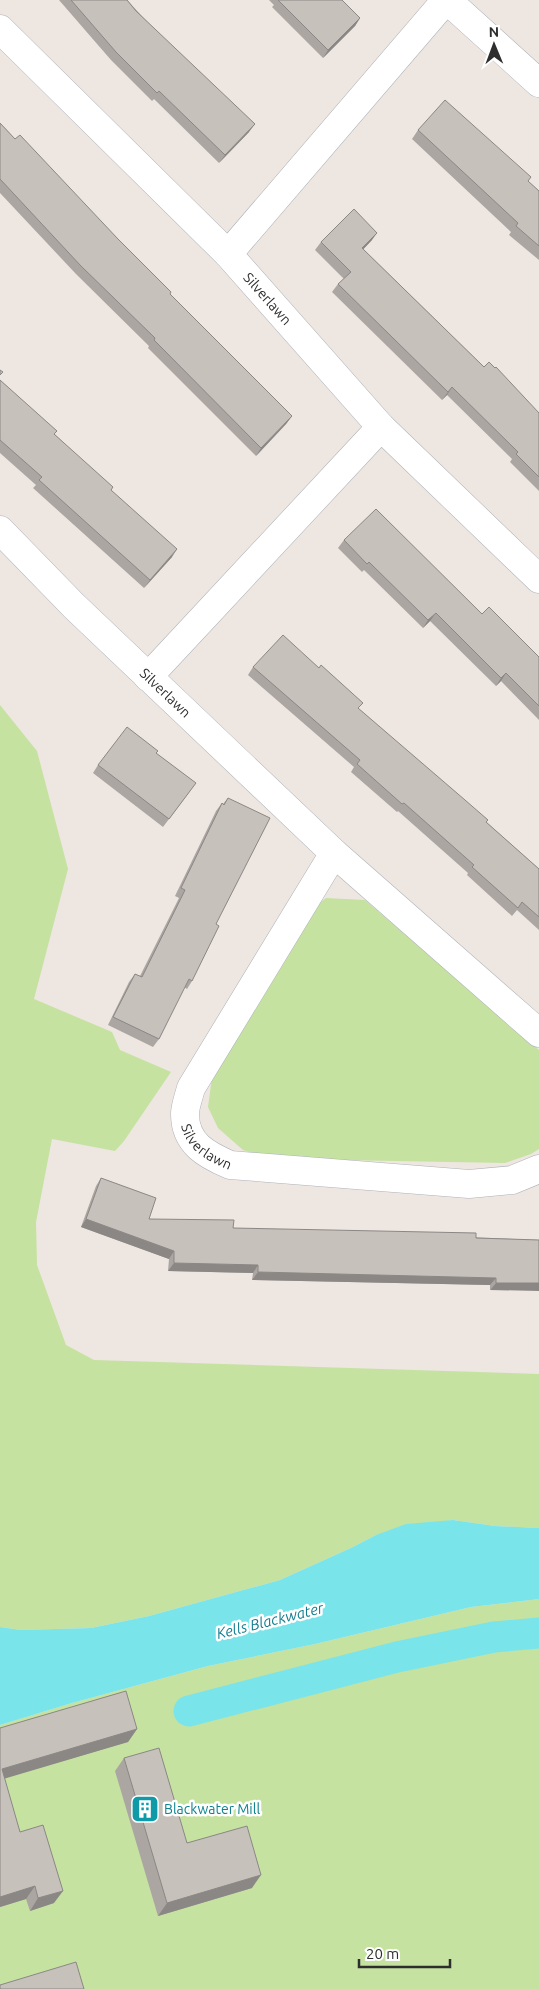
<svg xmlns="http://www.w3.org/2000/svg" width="539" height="1989" font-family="Ubuntu,sans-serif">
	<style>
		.green { fill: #c5e2a1 }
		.water { fill: #7ae4eb }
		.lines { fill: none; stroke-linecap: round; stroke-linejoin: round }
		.canal { stroke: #7ae4eb; stroke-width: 31 }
		.street-casing { stroke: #aeb2b9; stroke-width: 29 }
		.secondary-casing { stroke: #aeb2b9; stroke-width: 29 }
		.street { stroke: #fff; stroke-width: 28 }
		.secondary { stroke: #fff; stroke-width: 28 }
		.wall { fill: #aba6a2 }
		.shaded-wall { fill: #8b8784 }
		.building { fill: #c7c1bc; stroke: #8b8784 }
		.labels { text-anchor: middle; stroke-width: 5; stroke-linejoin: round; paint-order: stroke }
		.street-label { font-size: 14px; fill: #2e2e2e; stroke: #fff }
		.culture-label { font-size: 14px; fill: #0d838f; stroke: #fff; text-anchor: start }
		.water-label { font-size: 15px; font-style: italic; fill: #137e8f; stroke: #fff }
	</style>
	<rect width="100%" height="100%" fill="#eee6e1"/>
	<g class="green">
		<polygon points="0,705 37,751 68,869 34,999 112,1032 120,1050 171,1072 124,1141 115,1151 52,1139 36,1222 37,1265 66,1345 94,1360 539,1374 539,1528 495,1526 453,1520 376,1535 353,1547 280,1580 149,1616 91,1628 21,1630 0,1627"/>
		<polygon points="326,898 365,900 539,1050 539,1149 531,1154 505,1163 287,1159 252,1153 243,1150 218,1128 208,1107 212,1078 312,909"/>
		<polygon points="539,1599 539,1989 0,1989 0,1725 72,1703 208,1666 315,1644 471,1607"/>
	</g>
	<polygon class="water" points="453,1520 495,1526 539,1528 539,1599 471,1607 315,1644 208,1666 72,1703 0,1725 0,1627 21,1630 91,1628 149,1616 280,1580 353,1547 376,1535 406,1524"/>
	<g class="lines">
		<polyline class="canal" points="189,1711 397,1657 494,1637 539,1633"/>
		<defs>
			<g id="street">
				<path id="s1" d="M0,29L228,254L381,427L539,579"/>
				<polyline points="228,254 446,0"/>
				<path id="s2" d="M0,530L74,606L334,853L539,1033"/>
				<polyline points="148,677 381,427"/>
				<path id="s3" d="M334,853L191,1088C189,1096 185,1106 185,1114C185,1144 207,1155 230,1165L469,1184L512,1180L539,1169"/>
			</g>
			<polyline id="secondary" points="447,0 539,83"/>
		</defs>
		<use href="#street" class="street-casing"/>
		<use href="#secondary" class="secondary-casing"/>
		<use href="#street" class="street"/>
		<use href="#secondary" class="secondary"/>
	</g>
	<g class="wall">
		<polygon points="59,0 127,0 249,132 219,163 154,99 152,101 111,60"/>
		<polygon points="269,0 342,0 360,18 355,26 323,58 272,7 274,5"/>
		<polygon points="0,123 15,139 118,239 170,294 292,416 286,424 256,456 148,348 149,346 76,274 0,193"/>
		<polygon points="418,130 528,181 539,191 539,260 509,235 511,232 412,139"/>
		<polygon points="372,240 363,249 484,367 539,413 539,491 510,462 512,459 447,395 442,400 332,292 338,284 344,279 315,250 321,242"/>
		<polygon points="0,380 111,490 172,557 144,588 33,488 36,485 0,453"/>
		<polygon points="344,540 482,614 539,657 539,720 501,681 496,686 430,621 423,628 364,570 362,572 338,548"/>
		<polygon points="253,667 359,709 539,869 539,930 517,910 512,916 467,875 468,873 398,811 397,812 351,772 354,767 248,675"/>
		<polygon points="156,753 190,791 163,827 93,773 98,765"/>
		<polygon points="228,798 216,924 192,981 187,989 184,987 159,1039 153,1047 108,1025 129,982 135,974 140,976 179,898 175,896 216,811 222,803 223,804"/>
		<polygon points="101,1178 149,1219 233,1228 539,1240 490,1290 490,1285 252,1280 253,1273 168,1271 169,1259 81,1227 96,1186"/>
		<polygon points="0,1728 137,1729 128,1742 4,1778 20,1832 54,1903 30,1911 26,1899 0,1907"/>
		<polygon points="124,1758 187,1843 252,1888 158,1916 115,1771"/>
	</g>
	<g class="shaded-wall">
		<polygon points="360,18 355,26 323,58 328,50"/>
		<polygon points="255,124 249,132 219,163 225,155"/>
		<polygon points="377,233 372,240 357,256 362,248"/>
		<polygon points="452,387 447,395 442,400 448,392"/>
		<polygon points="292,416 286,424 256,456 261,448"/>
		<polygon points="177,549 172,557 144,588 150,580"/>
		<polygon points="436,613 430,621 423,628 428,620"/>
		<polygon points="506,673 501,681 496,686 501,678"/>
		<polygon points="86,1219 174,1251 169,1259 81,1227"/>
		<polygon points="174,1263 258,1265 253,1273 168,1271"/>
		<polygon points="258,1272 496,1278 490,1285 252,1280"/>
		<polygon points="496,1283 539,1283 539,1291 490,1290"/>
		<polygon points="137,1729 128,1742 0,1780 2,1769"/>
		<polygon points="261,1875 252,1888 158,1916 167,1903"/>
		<polygon points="35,1886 26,1899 0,1907 0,1897"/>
		<polygon points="63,1891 54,1903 30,1911 38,1898"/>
	</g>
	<g class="building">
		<polygon points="71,0 127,0 136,11 255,124 225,155 159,91 157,93 116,52"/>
		<polygon points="278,0 342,0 360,18 328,50"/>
		<polygon points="445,100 531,177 528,181 539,191 539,246 516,226 518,223 418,130"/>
		<polygon points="0,123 15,139 20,135 118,239 171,292 170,294 292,416 261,448 154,340 155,338 81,266 0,179"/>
		<polygon points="354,209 377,233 362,248 484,367 489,362 495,368 496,367 539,413 539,477 516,454 518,452 452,387 448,392 338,284 351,272 321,242"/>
		<polygon points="0,370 3,372 0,375"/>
		<polygon points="0,380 57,431 54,434 113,487 111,490 177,549 150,580 39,480 42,477 0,440"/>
		<polygon points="376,509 482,614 489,607 539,657 539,706 506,673 501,678 436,613 428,620 369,562 367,564 344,540"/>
		<polygon points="283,635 319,668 321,665 363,703 358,708 465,800 488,820 486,822 539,869 539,917 522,902 518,908 472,867 474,865 404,803 402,804 357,764 360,760 253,667"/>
		<polygon points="127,727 158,751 156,753 196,783 169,819 98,765"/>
		<polygon points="228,798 270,818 216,924 219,926 192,981 189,979 159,1039 113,1017 135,974 142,977 185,890 181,888 222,803 224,805"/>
		<polygon points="101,1178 156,1198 149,1219 234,1220 233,1228 476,1233 476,1238 539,1240 539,1283 496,1283 496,1278 258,1272 258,1265 174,1263 174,1251 86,1219"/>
		<polygon points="126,1691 137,1729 2,1769 20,1832 43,1825 63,1891 38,1898 35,1886 0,1897 0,1728"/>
		<polygon points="159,1748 187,1843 247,1826 261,1875 167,1903 124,1758"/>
		<polygon points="76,1962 84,1989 0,1989 0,1985"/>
	</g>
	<defs>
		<symbol id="building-square" viewBox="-11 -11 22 22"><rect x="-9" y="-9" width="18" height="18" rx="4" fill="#0f9aa8" stroke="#fff"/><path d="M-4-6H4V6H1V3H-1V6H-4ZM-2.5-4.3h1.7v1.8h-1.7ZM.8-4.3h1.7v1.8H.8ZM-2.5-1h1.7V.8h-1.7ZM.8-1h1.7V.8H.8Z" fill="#fff"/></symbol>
	</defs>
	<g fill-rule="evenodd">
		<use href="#building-square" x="129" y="1793" width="32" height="32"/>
	</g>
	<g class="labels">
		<g class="street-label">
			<text dy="5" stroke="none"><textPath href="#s1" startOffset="380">Silverlawn</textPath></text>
			<text dy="5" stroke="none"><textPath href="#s2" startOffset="232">Silverlawn</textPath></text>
			<text dy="5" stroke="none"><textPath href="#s3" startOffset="344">Silverlawn</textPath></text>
		</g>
		<g class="culture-label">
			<text x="164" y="1814">Blackwater Mill</text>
		</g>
		<g class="water-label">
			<text transform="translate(270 1621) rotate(-14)" y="5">Kells Blackwater</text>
		</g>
	</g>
	<g transform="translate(494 45) rotate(359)" stroke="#ffffff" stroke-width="4" paint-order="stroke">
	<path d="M0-4L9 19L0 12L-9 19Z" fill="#2e2e2e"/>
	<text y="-8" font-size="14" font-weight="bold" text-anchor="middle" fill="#2e2e2e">N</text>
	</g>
	<path d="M359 1959v8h91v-8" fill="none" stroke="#2e2e2e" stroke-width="2.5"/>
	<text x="366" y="1959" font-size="15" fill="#2e2e2e" stroke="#ffffff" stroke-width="4" paint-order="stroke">20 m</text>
</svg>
